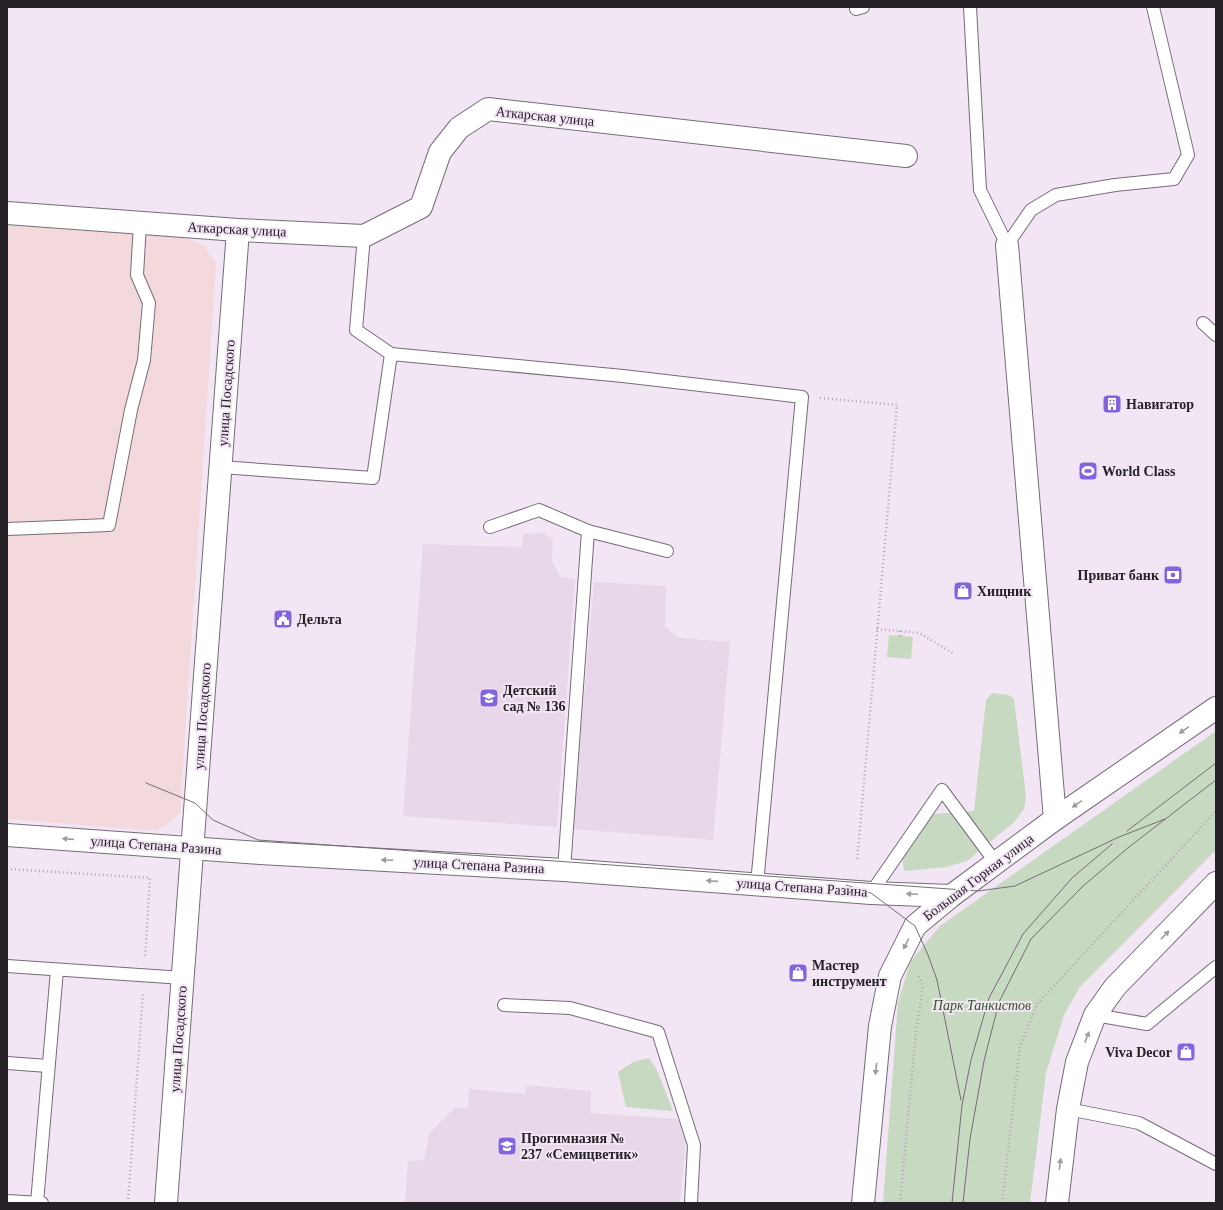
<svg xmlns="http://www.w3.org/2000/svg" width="1223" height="1210" font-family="'Times New Roman',serif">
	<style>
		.industrial { fill: #f4d9dc }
		.education { fill: #e7d7e9 }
		.green { fill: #c8d9c1 }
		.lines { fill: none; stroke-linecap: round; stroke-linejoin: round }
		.service-casing { stroke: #766c78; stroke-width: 14 }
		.minor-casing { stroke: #766c78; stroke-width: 24 }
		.tertiary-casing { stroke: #766c78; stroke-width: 24 }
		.primary-casing { stroke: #766c78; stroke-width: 24 }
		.path { stroke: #b0a6b1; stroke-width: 2.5; stroke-dasharray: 1 3; stroke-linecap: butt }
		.service { stroke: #fff; stroke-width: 12 }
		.minor { stroke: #fff; stroke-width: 22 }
		.tertiary { stroke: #fff; stroke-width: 22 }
		.primary { stroke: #fff; stroke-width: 22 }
		.tram { stroke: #746d75; stroke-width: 1 }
		.oneway { fill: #9d9b9d }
		.labels { text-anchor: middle; stroke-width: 4; stroke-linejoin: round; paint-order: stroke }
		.street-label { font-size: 14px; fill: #262126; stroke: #f2e6f4 }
		.poi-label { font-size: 14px; font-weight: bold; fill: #262126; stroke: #f2e6f4; text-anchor: start }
		.park-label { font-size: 14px; font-style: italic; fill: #315521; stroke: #f2e6f4 }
	</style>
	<rect width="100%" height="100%" fill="#f2e6f4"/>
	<polygon class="industrial" points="7,225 188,238 205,247 216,264 180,813 169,823 156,831 7,819"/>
	<g class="education">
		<polygon points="543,533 553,539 552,562 560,577 575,579 557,827 403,816 423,544 522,547 523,534"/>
		<polygon points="594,582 666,586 665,627 680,638 730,642 713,840 572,829"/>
		<polygon points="527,1085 591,1091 591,1113 677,1119 686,1138 680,1203 405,1203 408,1161 424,1160 430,1132 455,1108 468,1108 469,1089 525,1094"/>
	</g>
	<g class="green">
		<polygon points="889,635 913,637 911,659 887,657"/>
		<path d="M992,693L1009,695L1014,699L1026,796L1024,809L1013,823L967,861L946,867L905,871C897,854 912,830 921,815L974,811L986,700Z"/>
		<polygon points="1216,731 1216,850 1080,987 1064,1015 1046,1073 1030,1203 883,1203 898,1003 910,962 940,926"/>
		<polygon points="649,1058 657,1070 673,1111 626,1107 618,1072 633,1062"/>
	</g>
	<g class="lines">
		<defs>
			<g id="service">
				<polyline points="970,7 980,190 1007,245 1031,210 1056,195 1115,185 1174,179 1188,155 1153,7"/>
				<polyline points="856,9 863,7"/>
				<polyline points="364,236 356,330 391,354"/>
				<polyline points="1203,323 1216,335"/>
				<polyline points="220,467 373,478 391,354 623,376 802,397 757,884"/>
				<polyline points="490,527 539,510 588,531 564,870"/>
				<polyline points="7,529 109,525 131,410 144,360 149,303 137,275 140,223"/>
				<polyline points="588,531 667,551"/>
				<polyline points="871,893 942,790 996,863"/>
				<polyline points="7,966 183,978"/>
				<polyline points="504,1005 570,1008 658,1032 694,1145 691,1203"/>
				<polyline points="1095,1015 1147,1024 1216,967"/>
				<polyline points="7,1063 48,1066"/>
				<polyline points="1068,1109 1139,1123 1216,1164"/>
				<polyline points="7,1201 42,1203"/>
				<polyline points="37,1203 57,970"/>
			</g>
			<g id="minor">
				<polyline points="7,213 238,230 364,236 421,207 440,152 459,128 488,109 906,156"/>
				<polyline points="1007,245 1055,819"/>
				<polyline points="166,1203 238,230"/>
			</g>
			<polyline id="tertiary" points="7,835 260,853 564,870 871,893 951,896"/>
			<g id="primary">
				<polyline points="863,1203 880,1026 890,976 915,926 951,896 1055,819 1216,708"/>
				<polyline points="1057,1203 1068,1109 1077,1062 1095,1015 1115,987 1216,883"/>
			</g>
		</defs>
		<use href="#service" class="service-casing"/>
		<use href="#minor" class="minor-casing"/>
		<use href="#tertiary" class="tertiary-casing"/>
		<use href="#primary" class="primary-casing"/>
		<g class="path">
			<polyline points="820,398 897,405 857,862"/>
			<polyline points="877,629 919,633 953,653"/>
			<polyline points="900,636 900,631"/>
			<polyline points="7,869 150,878 145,958"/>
			<polyline points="128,1203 143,993"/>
			<polyline points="900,1203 916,1032 923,985 919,977 915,976"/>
			<polyline points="1002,1203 1020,1046 1037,1004 1216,811"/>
		</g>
		<use href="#service" class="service"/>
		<use href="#minor" class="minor"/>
		<use href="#tertiary" class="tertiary"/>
		<use href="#primary" class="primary"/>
		<g class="tram">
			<polyline points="146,783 195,803 213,820 258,840 978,891 1015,886 1119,837 1165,819"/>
			<polyline points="1127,831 1216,763"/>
			<polyline points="846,885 871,893 915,926 928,955 937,980 961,1100"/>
			<polyline points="952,1203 962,1105 971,1060 989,998 1023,934 1072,878 1112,844"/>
			<polyline points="963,1203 970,1139 984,1061 999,1002 1031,939 1082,887 1129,847 1216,780"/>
		</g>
	</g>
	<defs><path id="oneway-solid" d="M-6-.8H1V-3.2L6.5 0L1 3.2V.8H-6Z"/></defs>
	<g class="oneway">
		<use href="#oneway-solid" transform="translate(1184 730) rotate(145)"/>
		<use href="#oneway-solid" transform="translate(1077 804) rotate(145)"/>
		<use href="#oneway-solid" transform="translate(68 839) rotate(-176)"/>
		<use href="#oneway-solid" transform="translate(387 860) rotate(-177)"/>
		<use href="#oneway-solid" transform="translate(712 881) rotate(-176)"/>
		<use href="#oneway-solid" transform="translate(912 894) rotate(-178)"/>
		<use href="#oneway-solid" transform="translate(1165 935) rotate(-46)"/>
		<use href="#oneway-solid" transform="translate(906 944) rotate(116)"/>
		<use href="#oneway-solid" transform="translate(1087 1037) rotate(-69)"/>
		<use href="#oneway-solid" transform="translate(876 1069) rotate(96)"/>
		<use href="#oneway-solid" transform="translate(1060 1164) rotate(-83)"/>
	</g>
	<defs>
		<symbol id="building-square" viewBox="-11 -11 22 22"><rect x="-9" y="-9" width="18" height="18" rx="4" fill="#8264df" stroke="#f2e6f4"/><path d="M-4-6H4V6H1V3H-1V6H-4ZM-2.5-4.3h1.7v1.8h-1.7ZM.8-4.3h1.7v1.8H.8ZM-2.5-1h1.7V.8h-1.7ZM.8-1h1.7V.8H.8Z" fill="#fff"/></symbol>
		<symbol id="stadium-square" viewBox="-11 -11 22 22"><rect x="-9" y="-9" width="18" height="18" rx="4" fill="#8264df" stroke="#f2e6f4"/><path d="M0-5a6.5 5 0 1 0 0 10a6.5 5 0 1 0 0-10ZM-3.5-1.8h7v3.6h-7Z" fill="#fff"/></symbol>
		<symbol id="bank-square" viewBox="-11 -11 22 22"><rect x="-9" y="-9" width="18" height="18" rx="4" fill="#8264df" stroke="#f2e6f4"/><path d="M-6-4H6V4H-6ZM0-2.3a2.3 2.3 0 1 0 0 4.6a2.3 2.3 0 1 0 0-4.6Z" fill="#fff"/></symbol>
		<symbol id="shop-square" viewBox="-11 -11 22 22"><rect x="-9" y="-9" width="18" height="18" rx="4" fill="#8264df" stroke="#f2e6f4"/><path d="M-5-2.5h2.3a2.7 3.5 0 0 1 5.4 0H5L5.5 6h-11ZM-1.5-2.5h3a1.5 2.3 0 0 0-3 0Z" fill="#fff"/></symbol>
		<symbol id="civic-square" viewBox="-11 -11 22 22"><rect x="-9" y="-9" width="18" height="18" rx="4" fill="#8264df" stroke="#f2e6f4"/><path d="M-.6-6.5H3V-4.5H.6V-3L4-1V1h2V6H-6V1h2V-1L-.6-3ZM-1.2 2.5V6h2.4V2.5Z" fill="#fff"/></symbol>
		<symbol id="school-square" viewBox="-11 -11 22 22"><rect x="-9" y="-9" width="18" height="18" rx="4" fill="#8264df" stroke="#f2e6f4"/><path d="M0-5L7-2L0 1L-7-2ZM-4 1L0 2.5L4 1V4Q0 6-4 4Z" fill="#fff"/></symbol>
	</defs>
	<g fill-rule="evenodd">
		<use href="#building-square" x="1101" y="393" width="22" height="22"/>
		<use href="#stadium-square" x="1077" y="460" width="22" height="22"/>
		<use href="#bank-square" x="1162" y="564" width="22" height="22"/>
		<use href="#shop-square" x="952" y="580" width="22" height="22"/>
		<use href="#civic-square" x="272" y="608" width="22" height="22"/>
		<use href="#school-square" x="478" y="687" width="22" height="22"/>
		<use href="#shop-square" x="787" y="962" width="22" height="22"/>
		<use href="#shop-square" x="1175" y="1041" width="22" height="22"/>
		<use href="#school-square" x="496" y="1135" width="22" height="22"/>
	</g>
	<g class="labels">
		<g class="street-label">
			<text transform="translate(545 116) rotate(6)" y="5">Аткарская улица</text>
			<text transform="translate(237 229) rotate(3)" y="5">Аткарская улица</text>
			<text transform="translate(226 393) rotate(-86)" y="5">улица Посадского</text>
			<text transform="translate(202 716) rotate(-86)" y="5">улица Посадского</text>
			<text transform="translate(156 845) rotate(4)" y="5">улица Степана Разина</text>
			<text transform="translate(479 865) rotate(3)" y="5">улица Степана Разина</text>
			<text transform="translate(978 877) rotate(-37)" y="5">Большая Горная улица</text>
			<text transform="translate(802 887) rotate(4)" y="5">улица Степана Разина</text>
			<text transform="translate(178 1039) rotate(-86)" y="5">улица Посадского</text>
		</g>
		<g class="poi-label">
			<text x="1126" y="409">Навигатор</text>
			<text x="1102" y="476">World Class</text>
			<text x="1159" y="580" text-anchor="end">Приват банк</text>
			<text x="977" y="596">Хищник</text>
			<text x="297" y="624">Дельта</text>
			<text x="503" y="695">Детский<tspan x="503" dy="16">сад № 136</tspan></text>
			<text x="812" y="970">Мастер<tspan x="812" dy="16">инструмент</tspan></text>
			<text x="1172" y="1057" text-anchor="end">Viva Decor</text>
			<text x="521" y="1143">Прогимназия №<tspan x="521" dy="16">237 «Семицветик»</tspan></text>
		</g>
		<g class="park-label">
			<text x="982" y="1010">Парк Танкистов</text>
		</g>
	</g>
	<rect width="1223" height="1210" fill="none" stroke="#262126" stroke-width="16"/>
</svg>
